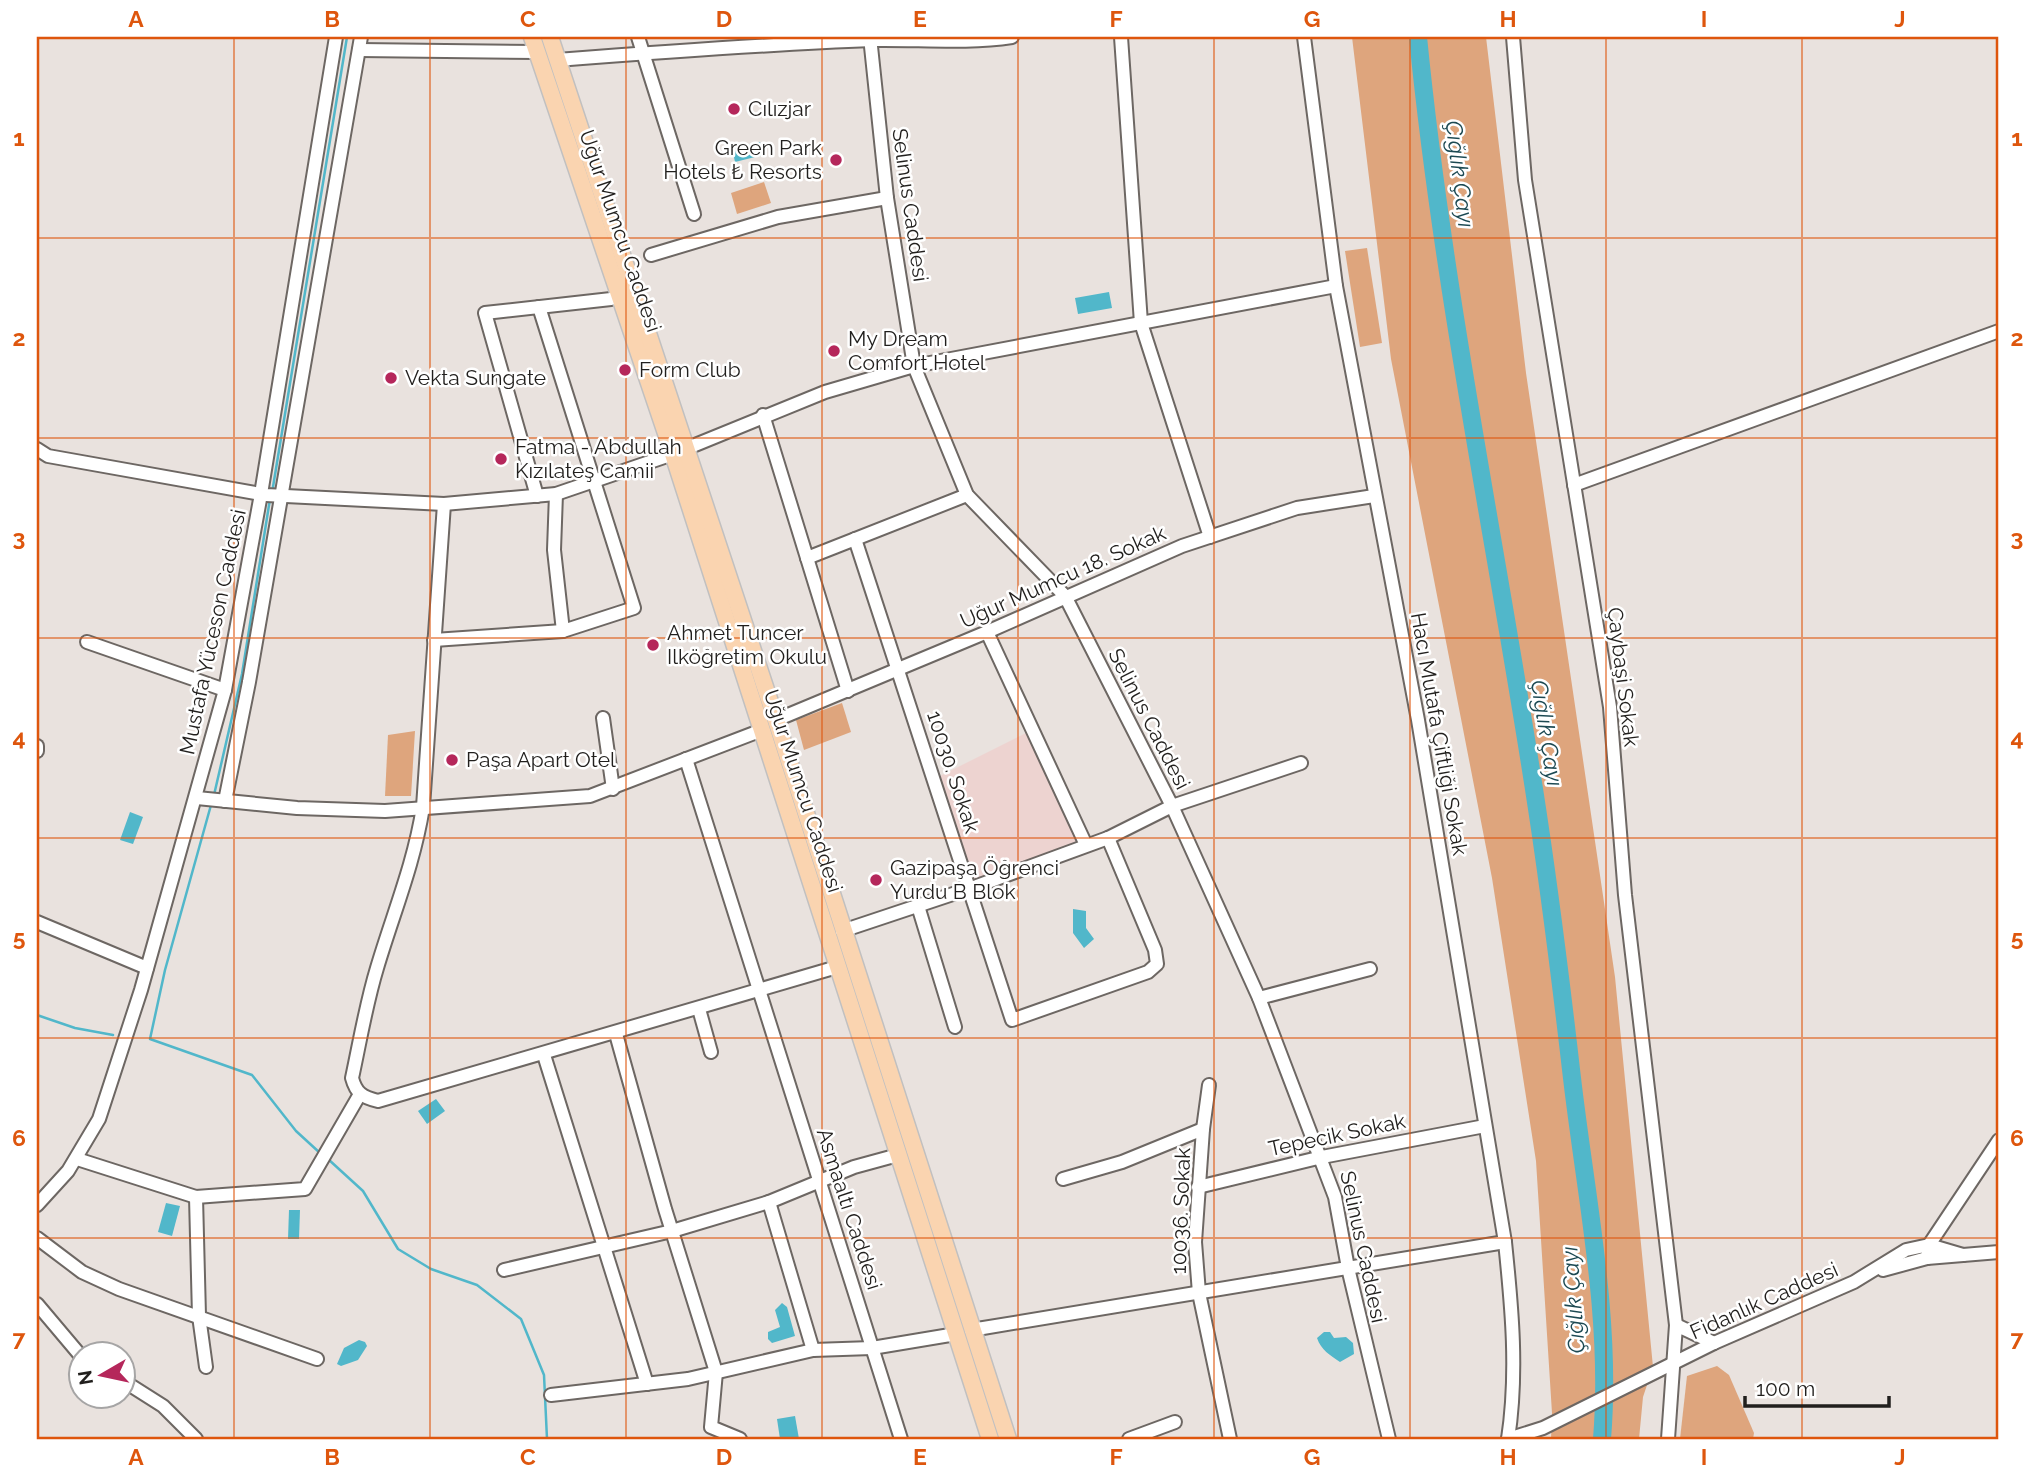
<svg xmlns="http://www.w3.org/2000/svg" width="2036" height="1476" font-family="Raleway,sans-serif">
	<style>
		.education { fill: #edd3d0 }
		.green { fill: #dea57d }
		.water { fill: #51b7ca }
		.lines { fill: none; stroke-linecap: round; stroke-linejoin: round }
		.stream { stroke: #51b7ca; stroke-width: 2.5 }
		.river { stroke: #51b7ca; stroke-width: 18 }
		.minor-casing { stroke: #6d6763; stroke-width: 16 }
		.major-casing { stroke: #c1c0c0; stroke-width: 19 }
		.minor { stroke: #fff; stroke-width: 12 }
		.major { stroke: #fad4b0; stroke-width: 16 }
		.grid { fill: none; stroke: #de560d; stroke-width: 2; stroke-opacity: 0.55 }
		.poi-dot { fill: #b5275b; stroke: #fff; stroke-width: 2.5 }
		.labels { text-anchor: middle; stroke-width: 5; stroke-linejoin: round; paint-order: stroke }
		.poi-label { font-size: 21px; fill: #211f1d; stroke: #fff; text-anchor: start }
		.street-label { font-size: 21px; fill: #211f1d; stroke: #fff }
		.water-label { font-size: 23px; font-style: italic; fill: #1c4952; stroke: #fff }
		.neatline { fill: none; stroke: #de560d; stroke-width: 2.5 }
		.grid-label { font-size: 23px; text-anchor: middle; font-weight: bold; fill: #de560d }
	</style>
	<rect width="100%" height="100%" fill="#e9e2de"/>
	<polygon class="education" points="1032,730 1084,839 974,880 940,776"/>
	<g class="green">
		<polygon points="1352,37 1486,37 1526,373 1615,977 1653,1367 1643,1397 1639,1439 1551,1439 1552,1413 1536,1161 1492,878 1391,359"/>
		<polygon points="764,182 771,203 737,214 731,193"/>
		<polygon points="1367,248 1382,343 1360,347 1345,251"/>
		<polygon points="842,703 851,732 804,750 796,720"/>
		<polygon points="415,731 411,796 385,796 388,735"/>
		<polygon points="1717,1366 1729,1375 1754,1433 1753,1439 1680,1439 1687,1376"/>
	</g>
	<g class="water">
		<polygon points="760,142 763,155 735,162 732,148"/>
		<polygon points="1109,292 1112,308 1078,314 1075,298"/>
		<polygon points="130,812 143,817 133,844 120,840"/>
		<polygon points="1073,909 1086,911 1086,928 1094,939 1084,948 1073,933"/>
		<polygon points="436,1099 445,1111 427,1124 418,1111"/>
		<polygon points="166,1203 180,1206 172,1236 158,1232"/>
		<polygon points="289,1210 300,1210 299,1239 288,1239"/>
		<polygon points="782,1303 787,1307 795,1336 772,1343 768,1339 768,1332 780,1327 775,1310"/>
		<path d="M1324,1332H1330L1334,1338L1346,1337L1353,1343L1354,1354L1340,1362C1330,1355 1321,1350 1317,1338Z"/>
		<polygon points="359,1340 365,1342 367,1346 358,1360 341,1366 337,1364 344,1348"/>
		<polygon points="795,1416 799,1439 780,1439 777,1419"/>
	</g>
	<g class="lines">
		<g class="stream">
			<polyline points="272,493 347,37"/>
			<polyline points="214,795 242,674 270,499"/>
			<polyline points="211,805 165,970 150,1039 252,1075 296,1131 320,1153"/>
			<polyline points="37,1015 75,1028 113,1035"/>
			<polyline points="328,1159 363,1191 398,1249 431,1269 477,1285 521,1319 544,1375 547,1439"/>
		</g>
		<path class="river" d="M1418,37C1443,290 1495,538 1534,789C1549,885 1561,982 1572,1078C1586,1199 1612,1318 1602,1439"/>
		<defs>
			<g id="minor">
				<polyline points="638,37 694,214"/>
				<polyline points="870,37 887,198 914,366 967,495 1065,596 1172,806 1259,998 1335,1197 1348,1268 1389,1439"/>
				<polyline points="1121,37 1141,323 1210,537"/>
				<path d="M1304,37L1336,286L1418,720L1505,1242C1512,1309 1518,1373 1508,1439"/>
				<polyline points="1513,37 1525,180 1610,707 1625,895 1676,1325"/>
				<polyline points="359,50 537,52"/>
				<path d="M557,60C662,52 767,44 872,40C918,39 966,44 1012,37"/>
				<polyline points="651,255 778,217 887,198"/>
				<polyline points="763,415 848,691"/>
				<polyline points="37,449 48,456 266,495 444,504 556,494 673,454 825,392 914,366 1336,286"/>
				<polyline points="1574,485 1999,331"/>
				<polyline points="556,494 554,550 563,631"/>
				<polyline points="537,496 485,313 611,299 619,294"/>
				<path d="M444,504L423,807C414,864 393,914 377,968C366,1004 360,1041 352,1078C356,1093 362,1097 378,1101L837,967"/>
				<polyline points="855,539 1012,1020 1148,972 1157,964 1155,950 1108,838"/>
				<polyline points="807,558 967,495"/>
				<polyline points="987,632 1086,845"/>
				<polyline points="434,640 563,631 634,608 539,307"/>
				<polyline points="87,642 225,690"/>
				<polyline points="603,718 613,789"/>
				<polyline points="776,720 987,632 1182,546 1297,508 1374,496"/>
				<polyline points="37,746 37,751"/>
				<polyline points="686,759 901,1439"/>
				<polyline points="197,798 297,808 385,811 590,796 762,730"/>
				<polyline points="225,801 249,682 361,37"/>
				<polyline points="918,906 955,1027"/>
				<polyline points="37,922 147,968"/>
				<polyline points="842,931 977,886 1108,838 1172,806 1301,763"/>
				<polyline points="1259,998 1370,969"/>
				<polyline points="699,1009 711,1052"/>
				<polyline points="616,1034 665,1209 716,1372 711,1427 740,1439"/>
				<polyline points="544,1055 647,1384"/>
				<polyline points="1203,1129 1209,1085"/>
				<polyline points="77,1159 196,1197 305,1189 360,1094"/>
				<polyline points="1063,1179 1122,1162 1203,1129 1195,1242 1199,1293 1230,1439"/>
				<polyline points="1198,1187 1322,1157 1485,1126"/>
				<polyline points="196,1197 199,1316 206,1367"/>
				<polyline points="37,1205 68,1171 99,1119 141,990 225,690 261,494 336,37"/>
				<polyline points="37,1238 82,1272 119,1289 317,1359"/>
				<polyline points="1927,1258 1929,1245 1999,1140"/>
				<polyline points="504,1270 672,1231 769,1202"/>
				<polyline points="1883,1270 1927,1258 1999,1252"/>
				<polyline points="37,1304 80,1355"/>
				<polyline points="971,1330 1505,1242"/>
				<polyline points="813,1350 769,1202 854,1167 898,1155"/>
				<polyline points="122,1380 163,1406 196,1439"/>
				<polyline points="551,1395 688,1379 813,1350 872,1348 956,1334"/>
				<polyline points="1129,1439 1175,1422"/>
				<polyline points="1508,1439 1543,1428 1714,1343 1854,1282 1906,1250 1929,1245 1963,1255"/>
				<polyline points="1668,1439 1676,1325 1714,1343"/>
			</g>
			<g id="major">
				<polyline points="532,37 673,454 990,1439"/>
				<polyline points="550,37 776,720 1008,1439"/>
			</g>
		</defs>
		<use href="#minor" class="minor-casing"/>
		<use href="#major" class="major-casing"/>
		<use href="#minor" class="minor"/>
		<use href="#major" class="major"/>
	</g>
	<path class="grid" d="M234,37V1439M430,37V1439M626,37V1439M822,37V1439M1018,37V1439M1214,37V1439M1410,37V1439M1606,37V1439M1802,37V1439M37,238H1999M37,438H1999M37,638H1999M37,838H1999M37,1038H1999M37,1238H1999"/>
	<g class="poi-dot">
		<circle cx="734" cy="109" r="7"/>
		<circle cx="836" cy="160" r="7"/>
		<circle cx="834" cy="351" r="7"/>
		<circle cx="625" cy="370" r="7"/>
		<circle cx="391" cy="378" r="7"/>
		<circle cx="501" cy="459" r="7"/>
		<circle cx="653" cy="645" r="7"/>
		<circle cx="452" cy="760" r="7"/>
		<circle cx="876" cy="880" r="7"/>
	</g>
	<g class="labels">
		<g class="poi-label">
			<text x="748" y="116">Cılızjar</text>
			<text x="822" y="155" text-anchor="end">Green Park<tspan x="822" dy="24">Hotels ₺ Resorts</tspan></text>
			<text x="848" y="346">My Dream<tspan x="848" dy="24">Comfort Hotel</tspan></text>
			<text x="639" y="377">Form Club</text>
			<text x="405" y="385">Vekta Sungate</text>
			<text x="515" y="454">Fatma - Abdullah<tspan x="515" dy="24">Kızılateş Camii</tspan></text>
			<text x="667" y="640">Ahmet Tuncer<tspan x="667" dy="24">Ilköğretim Okulu</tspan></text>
			<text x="466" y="767">Paşa Apart Otel</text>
			<text x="890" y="875">Gazipaşa Öğrenci<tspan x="890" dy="24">Yurdu B Blok</tspan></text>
		</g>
		<g class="street-label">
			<text transform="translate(910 205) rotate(82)" y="7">Selinus Caddesi</text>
			<text transform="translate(620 231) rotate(71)" y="7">Uğur Mumcu Caddesi</text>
			<text transform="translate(1063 577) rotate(-24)" y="7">Uğur Mumcu 18. Sokak</text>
			<text transform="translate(213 632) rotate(-78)" y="7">Mustafa Yüceson Caddesi</text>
			<text transform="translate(1623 677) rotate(83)" y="7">Çaybaşi Sokak</text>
			<text transform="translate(1149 719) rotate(63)" y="7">Selinus Caddesi</text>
			<text transform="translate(1439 734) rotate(80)" y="7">Hacı Mutafa Çiftliği Sokak</text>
			<text transform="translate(953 772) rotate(72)" y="7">10030. Sokak</text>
			<text transform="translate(803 791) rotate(72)" y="7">Uğur Mumcu Caddesi</text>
			<text transform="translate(1337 1135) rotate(-12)" y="7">Tepecik Sokak</text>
			<text transform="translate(849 1209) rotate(72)" y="7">Asmaaltı Caddesi</text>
			<text transform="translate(1181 1211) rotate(-88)" y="7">10036. Sokak</text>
			<text transform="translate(1363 1247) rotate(78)" y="7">Selinus Caddesi</text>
			<text transform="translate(1764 1301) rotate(-24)" y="7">Fidanlık Caddesi</text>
		</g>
		<g class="water-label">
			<text transform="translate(1460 174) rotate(83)" y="8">Çığlık Çayı</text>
			<text transform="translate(1547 733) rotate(81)" y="8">Çığlık Çayı</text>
			<text transform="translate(1573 1300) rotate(-94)" y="8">Çığlık Çayı</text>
		</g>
	</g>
	<rect width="2036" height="1476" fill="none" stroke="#ffffff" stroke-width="77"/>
	<g transform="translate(102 1375) rotate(261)"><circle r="33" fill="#ffffff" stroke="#a6a5a5" stroke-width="2"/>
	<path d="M0-5L12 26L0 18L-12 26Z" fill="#b5275b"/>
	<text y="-10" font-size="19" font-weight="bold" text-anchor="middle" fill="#211f1d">N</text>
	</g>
	<path d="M1745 1396v10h144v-10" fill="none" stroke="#211f1d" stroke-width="3.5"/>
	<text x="1756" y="1396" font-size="21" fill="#211f1d" stroke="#ffffff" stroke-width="5" paint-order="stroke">100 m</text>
	<rect x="38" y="38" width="1959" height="1400" class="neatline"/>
	<g class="grid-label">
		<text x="136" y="27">A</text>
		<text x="332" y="27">B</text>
		<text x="528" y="27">C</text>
		<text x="724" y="27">D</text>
		<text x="920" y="27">E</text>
		<text x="1116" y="27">F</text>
		<text x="1312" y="27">G</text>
		<text x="1508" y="27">H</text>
		<text x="1704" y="27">I</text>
		<text x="1900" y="27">J</text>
		<text x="19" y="146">1</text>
		<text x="2017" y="146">1</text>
		<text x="19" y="346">2</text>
		<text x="2017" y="346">2</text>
		<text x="19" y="546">3</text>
		<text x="2017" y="546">3</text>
		<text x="19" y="746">4</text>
		<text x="2017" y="746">4</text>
		<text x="19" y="946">5</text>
		<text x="2017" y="946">5</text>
		<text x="19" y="1146">6</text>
		<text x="2017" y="1146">6</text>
		<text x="19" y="1346">7</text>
		<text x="2017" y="1346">7</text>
		<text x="136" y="1465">A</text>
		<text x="332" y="1465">B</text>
		<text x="528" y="1465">C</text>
		<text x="724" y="1465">D</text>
		<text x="920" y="1465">E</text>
		<text x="1116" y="1465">F</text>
		<text x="1312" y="1465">G</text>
		<text x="1508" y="1465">H</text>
		<text x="1704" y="1465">I</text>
		<text x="1900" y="1465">J</text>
	</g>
</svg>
